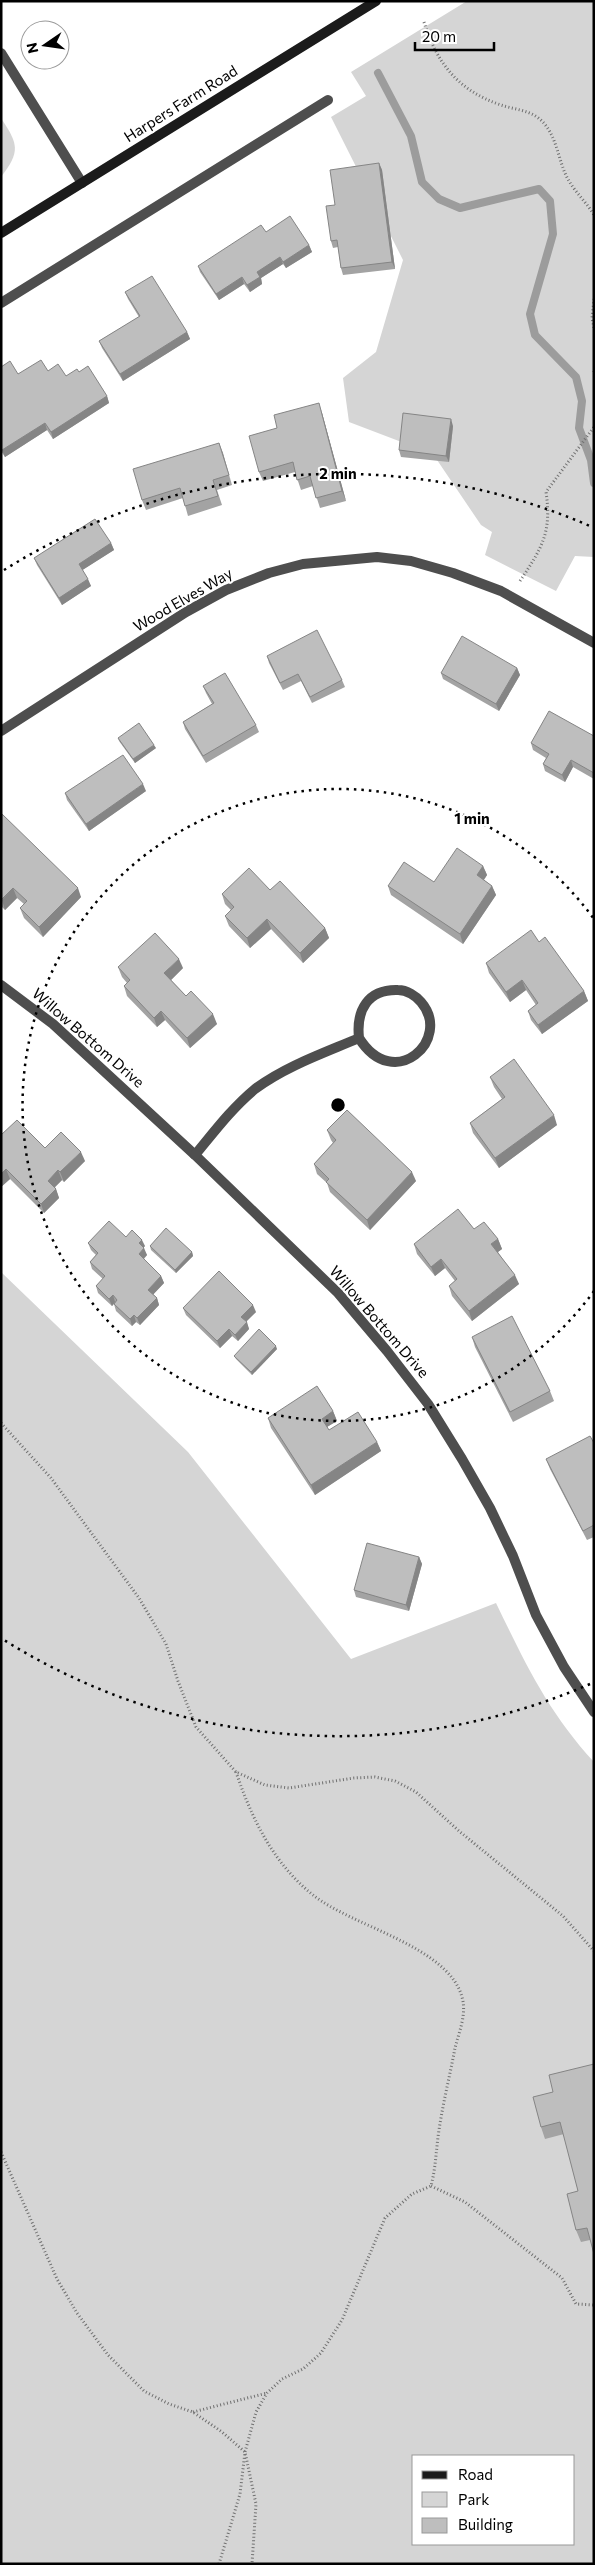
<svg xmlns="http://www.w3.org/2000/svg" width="595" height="2565" font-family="Commissioner,sans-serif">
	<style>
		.green { fill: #d5d5d5; fill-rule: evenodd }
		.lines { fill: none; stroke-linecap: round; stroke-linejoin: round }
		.stream { stroke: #9c9c9c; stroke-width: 8 }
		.path { stroke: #707070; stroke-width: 3; stroke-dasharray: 1 2.5; stroke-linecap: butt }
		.service { stroke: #4e4e4e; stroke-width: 10 }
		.minor { stroke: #4e4e4e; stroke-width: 10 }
		.secondary { stroke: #1b1b1b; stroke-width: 10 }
		.wall { fill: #a3a3a3 }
		.shaded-wall { fill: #858585 }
		.building { fill: #bebebe; stroke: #858585 }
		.ring { fill: none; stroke: #000; stroke-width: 2.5; stroke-dasharray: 2.5 5 }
		.labels { text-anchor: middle; stroke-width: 4; stroke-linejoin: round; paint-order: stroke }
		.street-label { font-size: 15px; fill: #000; stroke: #fff }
		.centre { fill: #000; stroke: #fff; stroke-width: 2.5 }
		.ring-label { font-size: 15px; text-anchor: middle; font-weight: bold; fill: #000; stroke: #fff; stroke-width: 4; stroke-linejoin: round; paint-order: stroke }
	</style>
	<rect width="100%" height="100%" fill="#fff"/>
	<g class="green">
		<polygon points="467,1 594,1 594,557 575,556 556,591 485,555 492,532 481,525 433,454 349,422 343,378 376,352 403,260 331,117 366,96 351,72"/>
		<path d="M1,118C18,144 21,151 1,177Z"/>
		<path d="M1,1272L188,1452L351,1659L496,1603C525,1663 548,1712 594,1762V2564H1ZM414,2456H574V2544H414Z"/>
	</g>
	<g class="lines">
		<polyline class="stream" points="378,73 411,136 422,182 439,199 460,208 539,189 550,201 553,234 530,314 535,335 576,377 582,401 579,428 591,460 594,483"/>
		<g class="path">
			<path d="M424,22C437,64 459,91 501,105C513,109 527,110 537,117C558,132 557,161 569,181C576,193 587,203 594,215"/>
			<polyline points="594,299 592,318 594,328"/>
			<polyline points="594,371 594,374"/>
			<path d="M520,581C542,548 552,532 546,492L594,427"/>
			<polyline points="1,1423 51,1478 139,1598 166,1644 178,1681 196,1727 236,1772 265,1785 289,1788 354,1778 375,1777 395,1781 416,1792 459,1831 563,1916 594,1951"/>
			<polyline points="1,2152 57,2279 77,2313 108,2355 144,2391 169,2404 193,2412 222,2432 245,2452 256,2504 252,2564"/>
			<polyline points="431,2186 465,2202 562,2278 576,2304 594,2305"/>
			<polyline points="193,2412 267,2393"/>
			<path d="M219,2564L240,2494L245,2452L256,2412L267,2393L282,2379L303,2369L321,2353L342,2320L385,2218L412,2194L431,2186C436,2167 436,2149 439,2130C443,2103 450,2075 455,2048C459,2032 467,2014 462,1997C448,1946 353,1927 313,1895C273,1863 252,1819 236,1772"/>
		</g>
		<polyline class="service" points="1,303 328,100"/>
		<g class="minor">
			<polyline points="1,53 82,183"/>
			<polyline points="1,731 186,612 226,590 269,573 303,564 377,557 411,561 453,573 501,591 594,643"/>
			<polyline points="1,985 53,1024 195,1155 338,1293 387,1351 428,1404 462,1459 490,1508 513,1556 536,1615 564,1667 594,1712"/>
			<path d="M195,1155C214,1132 232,1108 255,1089C286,1066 324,1053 359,1038C394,1094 453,1039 421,1002C416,996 407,990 398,990C368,989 356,1010 359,1038"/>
		</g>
		<polyline class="secondary" points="1,233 376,1"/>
	</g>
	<g class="wall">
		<polygon points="379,163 382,170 395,269 343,275 341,268 338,247 333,248 331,241 335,205"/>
		<polygon points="266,232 309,245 312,252 286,268 283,264 261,278 262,284 250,292 244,284 219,300 200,272 198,266"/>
		<polygon points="125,292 187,332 190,339 123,381 102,348 99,341 139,317 128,299"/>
		<polygon points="1,367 18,374 48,371 66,376 79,372 107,396 109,403 53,439 47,430 5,457 1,451"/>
		<polygon points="322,413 346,501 320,508 313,486 301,490 295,472 263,481 259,472 277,428"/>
		<polygon points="453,426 449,462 401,457 399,450"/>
		<polygon points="219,443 232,485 217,490 222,505 188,516 183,498 146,510 142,500"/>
		<polygon points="111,543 114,550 82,570 91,586 62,605 37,565 34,558"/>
		<polygon points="267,656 342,680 345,687 312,703 301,681 283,690 269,663"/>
		<polygon points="517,668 520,675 499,711 443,679 441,673"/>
		<polygon points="203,686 256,725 259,732 206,763 185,729 183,722 212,704 206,693"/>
		<polygon points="594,736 594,779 573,767 565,782 545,771 543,764 546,758 533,750 531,743"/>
		<polygon points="118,738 156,748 135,763 119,741"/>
		<polygon points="146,791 89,831 67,800 65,793"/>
		<polygon points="1,815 81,897 43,937 24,918 20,908 24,904 17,898 5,910 1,906"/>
		<polygon points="483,866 487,875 484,880 492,886 496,895 463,944 391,895 388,886 434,882"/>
		<polygon points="270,890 325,928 329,938 303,963 271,929 250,948 229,926 225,916 231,910 225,904 222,894"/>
		<polygon points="539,942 584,991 588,1001 542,1034 531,1020 528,1011 536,1005 526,990 510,1002 489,973 486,963"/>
		<polygon points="118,967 183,968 171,980 186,996 217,1024 190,1048 165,1020 157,1027 127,996 124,986 127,983 122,977"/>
		<polygon points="490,1077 557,1125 499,1168 473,1133 470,1123 502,1099 494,1087"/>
		<polygon points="327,1130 416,1181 370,1230 330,1192 327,1183 317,1174 314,1164 333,1143 331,1140"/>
		<polygon points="1,1135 45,1148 85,1161 64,1182 62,1180 55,1187 56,1189 59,1198 44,1213 10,1179 1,1187"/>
		<polygon points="474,1229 498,1239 502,1249 498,1252 519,1284 472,1321 452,1296 449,1286 455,1281 445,1268 435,1276 417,1254 414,1244"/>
		<polygon points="126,1237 145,1246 143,1248 147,1255 144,1259 161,1276 164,1283 153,1294 157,1298 159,1305 140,1325 136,1322 132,1326 116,1311 114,1304 115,1303 112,1306 98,1293 96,1286 103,1279 92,1269 90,1262 96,1255 91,1250 88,1243"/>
		<polygon points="150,1246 192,1252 193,1256 176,1273 151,1250"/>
		<polygon points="183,1308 256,1312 246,1321 249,1329 238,1341 232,1336 220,1348 186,1315"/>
		<polygon points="472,1337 550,1391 554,1401 513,1422 475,1347"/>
		<polygon points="277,1349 252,1375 236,1359 234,1356"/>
		<polygon points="333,1411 337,1421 327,1427 329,1430 377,1442 381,1451 315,1495 271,1428 268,1418"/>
		<polygon points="594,1443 594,1537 587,1540 550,1469 546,1459"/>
		<polygon points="419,1557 422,1564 409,1611 356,1597 354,1590"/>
		<polygon points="594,2064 590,2240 581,2242 576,2230 578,2191 564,2134 545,2139 541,2127 553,2092"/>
	</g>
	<g class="shaded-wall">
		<polygon points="379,163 382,170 395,269 392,262"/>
		<polygon points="309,245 312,252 286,268 283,262"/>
		<polygon points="280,257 283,264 261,278 262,284 250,292 247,285 257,272"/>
		<polygon points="242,277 244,284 219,300 216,294"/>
		<polygon points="187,332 190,339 123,381 120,374"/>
		<polygon points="107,396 109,403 53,439 51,432"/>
		<polygon points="319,403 322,413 346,501 342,491"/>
		<polygon points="451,419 453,426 449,462 446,456"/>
		<polygon points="45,423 47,430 5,457 2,450"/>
		<polygon points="219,443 223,453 232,485 229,475"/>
		<polygon points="111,543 114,550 81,571 79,564"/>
		<polygon points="88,579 91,586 62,605 59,598"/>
		<polygon points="517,668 520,675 499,711 496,704"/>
		<polygon points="154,745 156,748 135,763 133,759"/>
		<polygon points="571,760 573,767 565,782 562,775"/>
		<polygon points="143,784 146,791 89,831 86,824"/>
		<polygon points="483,866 487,875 480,885 477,875"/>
		<polygon points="492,886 496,895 463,944 460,934"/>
		<polygon points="13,888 17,898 5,910 2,900"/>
		<polygon points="78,888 81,897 43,937 39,927"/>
		<polygon points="267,919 271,929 250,948 247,938"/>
		<polygon points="325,928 329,938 303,963 300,953"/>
		<polygon points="179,959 183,968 168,983 164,973"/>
		<polygon points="522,980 526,990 510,1002 506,992"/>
		<polygon points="584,991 588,1001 542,1034 538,1025"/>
		<polygon points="161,1011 165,1020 157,1027 154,1018"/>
		<polygon points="213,1014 217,1024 190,1048 187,1038"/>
		<polygon points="554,1115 557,1125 499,1168 495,1158"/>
		<polygon points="81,1152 85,1161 64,1182 60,1172"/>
		<polygon points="6,1169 10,1179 1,1187 1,1174"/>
		<polygon points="58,1170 62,1180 52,1190 48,1181"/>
		<polygon points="412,1172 416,1181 370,1230 367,1220"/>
		<polygon points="56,1189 59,1198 44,1213 41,1204"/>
		<polygon points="498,1239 502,1249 495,1254 491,1244"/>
		<polygon points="142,1240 145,1246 141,1250 139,1243"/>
		<polygon points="144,1248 147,1255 141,1261 139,1254"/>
		<polygon points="192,1252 193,1256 176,1273 175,1270"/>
		<polygon points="441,1259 445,1268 435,1276 431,1267"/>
		<polygon points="515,1275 519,1284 472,1321 469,1311"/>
		<polygon points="161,1276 164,1283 151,1297 148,1290"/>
		<polygon points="113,1295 115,1302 112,1306 109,1299"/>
		<polygon points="157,1298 159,1305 140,1325 137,1318"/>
		<polygon points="253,1305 256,1312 244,1324 241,1317"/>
		<polygon points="134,1315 136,1322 132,1326 130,1319"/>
		<polygon points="247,1322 249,1329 238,1341 235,1335"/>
		<polygon points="229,1329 232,1336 220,1348 217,1341"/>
		<polygon points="276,1346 277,1349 252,1375 251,1372"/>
		<polygon points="333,1411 337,1421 325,1428 322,1419"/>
		<polygon points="377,1442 381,1451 315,1495 311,1485"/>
		<polygon points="419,1557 422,1564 409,1611 406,1605"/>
	</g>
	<g class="building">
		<polygon points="379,163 392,262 341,268 337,240 331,241 326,206 335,205 330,170"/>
		<polygon points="290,216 309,245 283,262 280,257 257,272 260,277 247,285 242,277 216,294 198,266 261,225 266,232"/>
		<polygon points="152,276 187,332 120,374 99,341 140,316 125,292"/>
		<polygon points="41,360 48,371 58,364 66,376 77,369 79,372 88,366 107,396 51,432 45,423 2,450 1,448 1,367 10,361 18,374"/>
		<polygon points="319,403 342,491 316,498 310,476 297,480 293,462 259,472 249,436 277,428 274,415"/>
		<polygon points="403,413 451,419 446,456 399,450"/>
		<polygon points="219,443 229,475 213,480 218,496 185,506 180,488 142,500 133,469"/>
		<polygon points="95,519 111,543 79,564 88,579 59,598 34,558"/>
		<polygon points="317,630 342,680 310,697 298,674 280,683 267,656"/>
		<polygon points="462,636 517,668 496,704 441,673"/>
		<polygon points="225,673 256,725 203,756 183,722 214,703 203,686"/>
		<polygon points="549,711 594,736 594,773 571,760 562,775 543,764 549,754 531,743"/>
		<polygon points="139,723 154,745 133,759 118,738"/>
		<polygon points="123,755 143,784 86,824 65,793"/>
		<polygon points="2,814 78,888 39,927 20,908 27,901 13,888 1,900"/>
		<polygon points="457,848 483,866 477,875 492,886 460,934 388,886 404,862 434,882"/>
		<polygon points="249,868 270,890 280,881 325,928 300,953 267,919 247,938 225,916 234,907 222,894"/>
		<polygon points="531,930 539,942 545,937 584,991 538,1025 528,1011 538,1003 522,980 506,992 486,963"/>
		<polygon points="155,933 179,959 164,973 186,996 191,991 213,1014 187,1038 161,1011 154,1018 124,986 130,980 118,967"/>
		<polygon points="514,1059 554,1115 495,1158 470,1123 505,1097 490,1077"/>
		<polygon points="347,1110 412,1172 367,1220 326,1182 329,1179 314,1164 336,1140 327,1130"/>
		<polygon points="17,1120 45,1148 61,1132 81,1152 60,1172 58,1170 48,1181 56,1189 41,1204 6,1169 1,1174 1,1135"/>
		<polygon points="458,1209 474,1229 484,1222 498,1239 491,1244 515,1275 469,1311 449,1286 457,1279 441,1259 431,1267 414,1244"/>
		<polygon points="109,1221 126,1237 132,1230 142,1240 139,1243 144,1248 139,1254 161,1276 148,1290 157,1298 137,1318 134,1315 130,1319 114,1304 117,1300 113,1295 109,1299 96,1286 105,1276 90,1262 98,1253 88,1243"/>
		<polygon points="166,1228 192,1252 175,1270 150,1246"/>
		<polygon points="219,1271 253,1305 241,1317 247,1322 235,1335 229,1329 217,1341 183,1308"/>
		<polygon points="512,1316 550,1391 510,1412 472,1337"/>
		<polygon points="259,1329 276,1346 251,1372 234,1356"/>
		<polygon points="317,1386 333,1411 322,1419 329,1430 358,1412 377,1442 311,1485 268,1418"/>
		<polygon points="590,1436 594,1443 594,1525 583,1531 546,1459"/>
		<polygon points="367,1543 419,1557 406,1605 354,1590"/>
		<polygon points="594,2064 594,2254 587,2228 576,2230 567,2194 578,2191 560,2122 541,2127 533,2097 553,2092 549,2075"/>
	</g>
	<g class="ring">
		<path d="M594 1291A316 316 0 1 1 594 919"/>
		<path d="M590 1684A631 631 0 0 1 4 1640M4 570A631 631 0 0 1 590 526"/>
	</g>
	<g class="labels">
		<g class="street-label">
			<text transform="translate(181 104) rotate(-32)" y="5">Harpers Farm Road</text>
			<text transform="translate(183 600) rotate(-30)" y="5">Wood Elves Way</text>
			<text transform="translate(88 1038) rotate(41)" y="5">Willow Bottom Drive</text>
			<text transform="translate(379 1322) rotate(49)" y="5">Willow Bottom Drive</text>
		</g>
	</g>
	<circle cx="338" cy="1105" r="8" class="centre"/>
	<g class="ring-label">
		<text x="338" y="479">2 min</text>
		<text x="472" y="824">1 min</text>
	</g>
	<rect width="595" height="2565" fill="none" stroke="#000000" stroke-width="5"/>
	<rect x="412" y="2455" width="162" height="90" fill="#ffffff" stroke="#999999"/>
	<rect x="422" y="2471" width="25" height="8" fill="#1b1b1b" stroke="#999999"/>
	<text x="458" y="2480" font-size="15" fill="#000000">Road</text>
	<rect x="422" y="2492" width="25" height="15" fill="#d5d5d5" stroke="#999999"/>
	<text x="458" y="2505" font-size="15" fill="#000000">Park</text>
	<rect x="422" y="2518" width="25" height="15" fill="#bebebe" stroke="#999999"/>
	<text x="458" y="2530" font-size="15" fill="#000000">Building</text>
	<g transform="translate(45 45) rotate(257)"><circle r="24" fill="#ffffff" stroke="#999999"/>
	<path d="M0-4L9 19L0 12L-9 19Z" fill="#000000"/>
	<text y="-8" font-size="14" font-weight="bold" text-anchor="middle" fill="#000000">N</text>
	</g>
	<path d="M415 42v8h79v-8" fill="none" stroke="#000000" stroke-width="2.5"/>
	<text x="422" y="42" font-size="15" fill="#000000" stroke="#ffffff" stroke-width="4" paint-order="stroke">20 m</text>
</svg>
